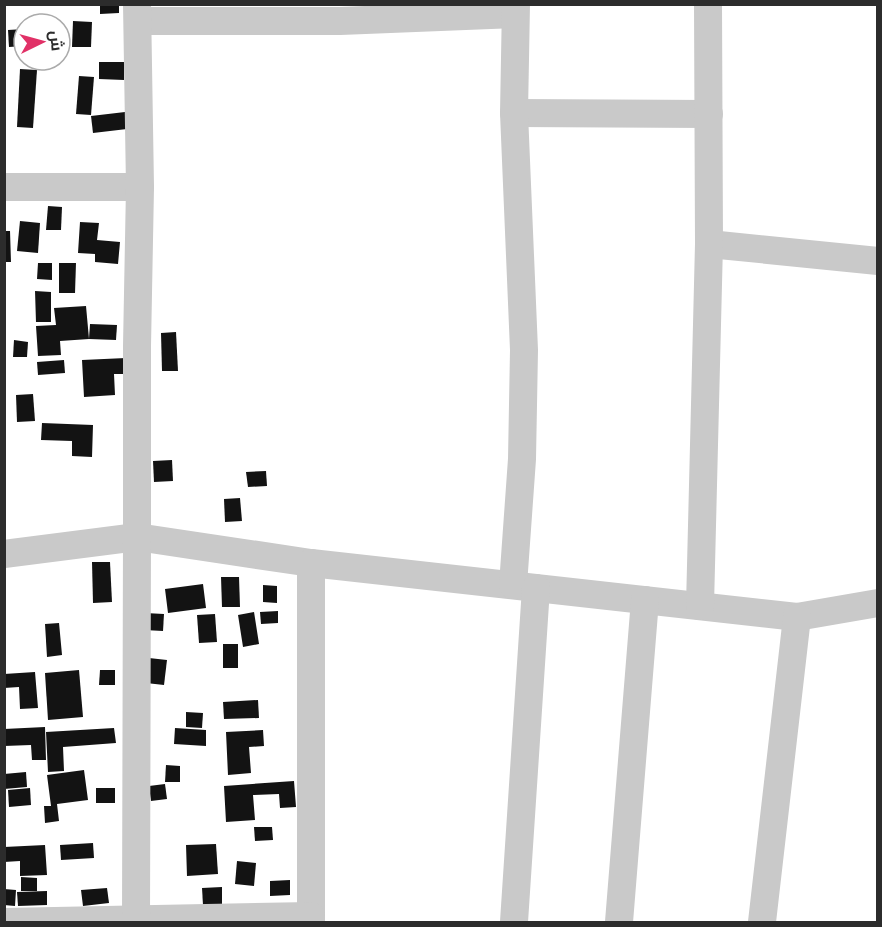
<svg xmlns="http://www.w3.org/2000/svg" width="882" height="927" font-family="'Public Sans',Cairo,sans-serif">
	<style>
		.building { fill: #131313 }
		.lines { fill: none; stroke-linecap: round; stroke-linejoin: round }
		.minor { stroke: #c9c9c9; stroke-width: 28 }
	</style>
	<rect width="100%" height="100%" fill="#fff"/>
	<g class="building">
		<polygon points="100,4 119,4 119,13 100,14"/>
		<polygon points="73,21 92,22 91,47 72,47"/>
		<polygon points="24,29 24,46 9,47 8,30"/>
		<polygon points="99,62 124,62 124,80 99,79"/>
		<polygon points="20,69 37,70 33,128 17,127"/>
		<polygon points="79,76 94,77 91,115 76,114"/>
		<polygon points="125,112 127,129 93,133 91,116"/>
		<polygon points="48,206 62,207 61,230 46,230"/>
		<polygon points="20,221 40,223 38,253 17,251"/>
		<polygon points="80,222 99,223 97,240 120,242 118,264 95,262 95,254 78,253"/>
		<polygon points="4,231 10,231 11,262 4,262"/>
		<polygon points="38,263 52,263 52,280 37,279"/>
		<polygon points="59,263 76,263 75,293 59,293"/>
		<polygon points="35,291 51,292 51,322 36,322"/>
		<polygon points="86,306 89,339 60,341 61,355 38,356 36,326 56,325 54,308"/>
		<polygon points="90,324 117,325 116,340 89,339"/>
		<polygon points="176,332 178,371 162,371 161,333"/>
		<polygon points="14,340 28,342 27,357 13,357"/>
		<polygon points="126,358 127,374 114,374 115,395 84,397 82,360"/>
		<polygon points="64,360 65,373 38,375 37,362"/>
		<polygon points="33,394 35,421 17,422 16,395"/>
		<polygon points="42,423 93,425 92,457 72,456 72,441 41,440"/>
		<polygon points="172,460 173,481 154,482 153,461"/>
		<polygon points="266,471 267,486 248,487 246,472"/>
		<polygon points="240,498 242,521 225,522 224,499"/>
		<polygon points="92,562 110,562 112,602 93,603"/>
		<polygon points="221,577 239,577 240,607 222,607"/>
		<polygon points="203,584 206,608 168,613 165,589"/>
		<polygon points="263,585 277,586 277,603 263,602"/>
		<polygon points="278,611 278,623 261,624 260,612"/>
		<polygon points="254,612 259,644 243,647 238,615"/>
		<polygon points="145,613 164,614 163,631 144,630"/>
		<polygon points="215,614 217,642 199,643 197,615"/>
		<polygon points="59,623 62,655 47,657 45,624"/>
		<rect x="223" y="644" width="15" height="24"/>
		<polygon points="149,658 167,660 164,685 146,683"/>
		<polygon points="79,670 83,717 48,720 45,673"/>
		<polygon points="100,670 115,670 115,685 99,685"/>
		<polygon points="35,672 38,708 20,709 19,687 4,688 4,674"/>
		<polygon points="258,700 259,718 224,719 223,702"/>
		<polygon points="186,712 203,713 202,728 186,727"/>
		<polygon points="45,727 46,760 32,760 31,745 4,746 4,729"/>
		<polygon points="114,728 116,743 63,747 64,771 48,772 46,732"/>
		<polygon points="175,728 206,730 206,746 174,744"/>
		<polygon points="263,730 264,746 249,747 251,773 228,775 226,732"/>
		<polygon points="166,765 180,766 180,782 165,782"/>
		<polygon points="84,770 88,800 57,804 59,821 45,823 44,806 51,806 47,775"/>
		<polygon points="26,772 27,787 4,789 4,774"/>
		<polygon points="294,781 296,807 280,808 279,794 253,795 255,820 226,822 224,786"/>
		<polygon points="165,784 167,799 151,801 149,786"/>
		<polygon points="30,788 31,805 9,807 8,790"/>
		<rect x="96" y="788" width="19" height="15"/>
		<polygon points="254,827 272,827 273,840 255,841"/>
		<polygon points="93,843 94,858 61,860 60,845"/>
		<polygon points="216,844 218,874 187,876 186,845"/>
		<polygon points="45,845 47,875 20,876 20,861 4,862 4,847"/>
		<polygon points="237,861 256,863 254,886 235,884"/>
		<polygon points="21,877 37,878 37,891 21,891"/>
		<polygon points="290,880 290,895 270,896 270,881"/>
		<polygon points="222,887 222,904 203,905 202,888"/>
		<polygon points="107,888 109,903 83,906 81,890"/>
		<polygon points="4,889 16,890 15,906 4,905"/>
		<polygon points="47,891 47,905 18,906 17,892"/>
	</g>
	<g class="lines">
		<g class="minor">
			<polyline points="138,21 340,21 515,14"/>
			<polyline points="514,113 709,114"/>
			<polyline points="4,187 140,187"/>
			<polyline points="709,244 878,261"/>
			<polyline points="4,554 137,537 311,563 797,617 878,603"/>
			<polyline points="311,563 311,922"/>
			<polyline points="513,585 522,459 524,350 514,113 516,4"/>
			<polyline points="700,606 709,244 708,4"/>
			<polyline points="4,922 311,916"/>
			<polyline points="136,922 137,537 137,346 140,187 137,4"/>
			<polyline points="514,922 536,588"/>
			<polyline points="619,922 645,600"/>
			<polyline points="762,922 797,617"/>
		</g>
	</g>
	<rect width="882" height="927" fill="none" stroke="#2c2c2c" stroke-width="12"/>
	<g transform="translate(42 42) rotate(85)"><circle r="28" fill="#ffffff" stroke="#ababab" stroke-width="1.5"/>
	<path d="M0-4.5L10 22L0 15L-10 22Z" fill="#e13167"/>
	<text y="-9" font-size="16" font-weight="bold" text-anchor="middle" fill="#2c2c2c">ش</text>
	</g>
</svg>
